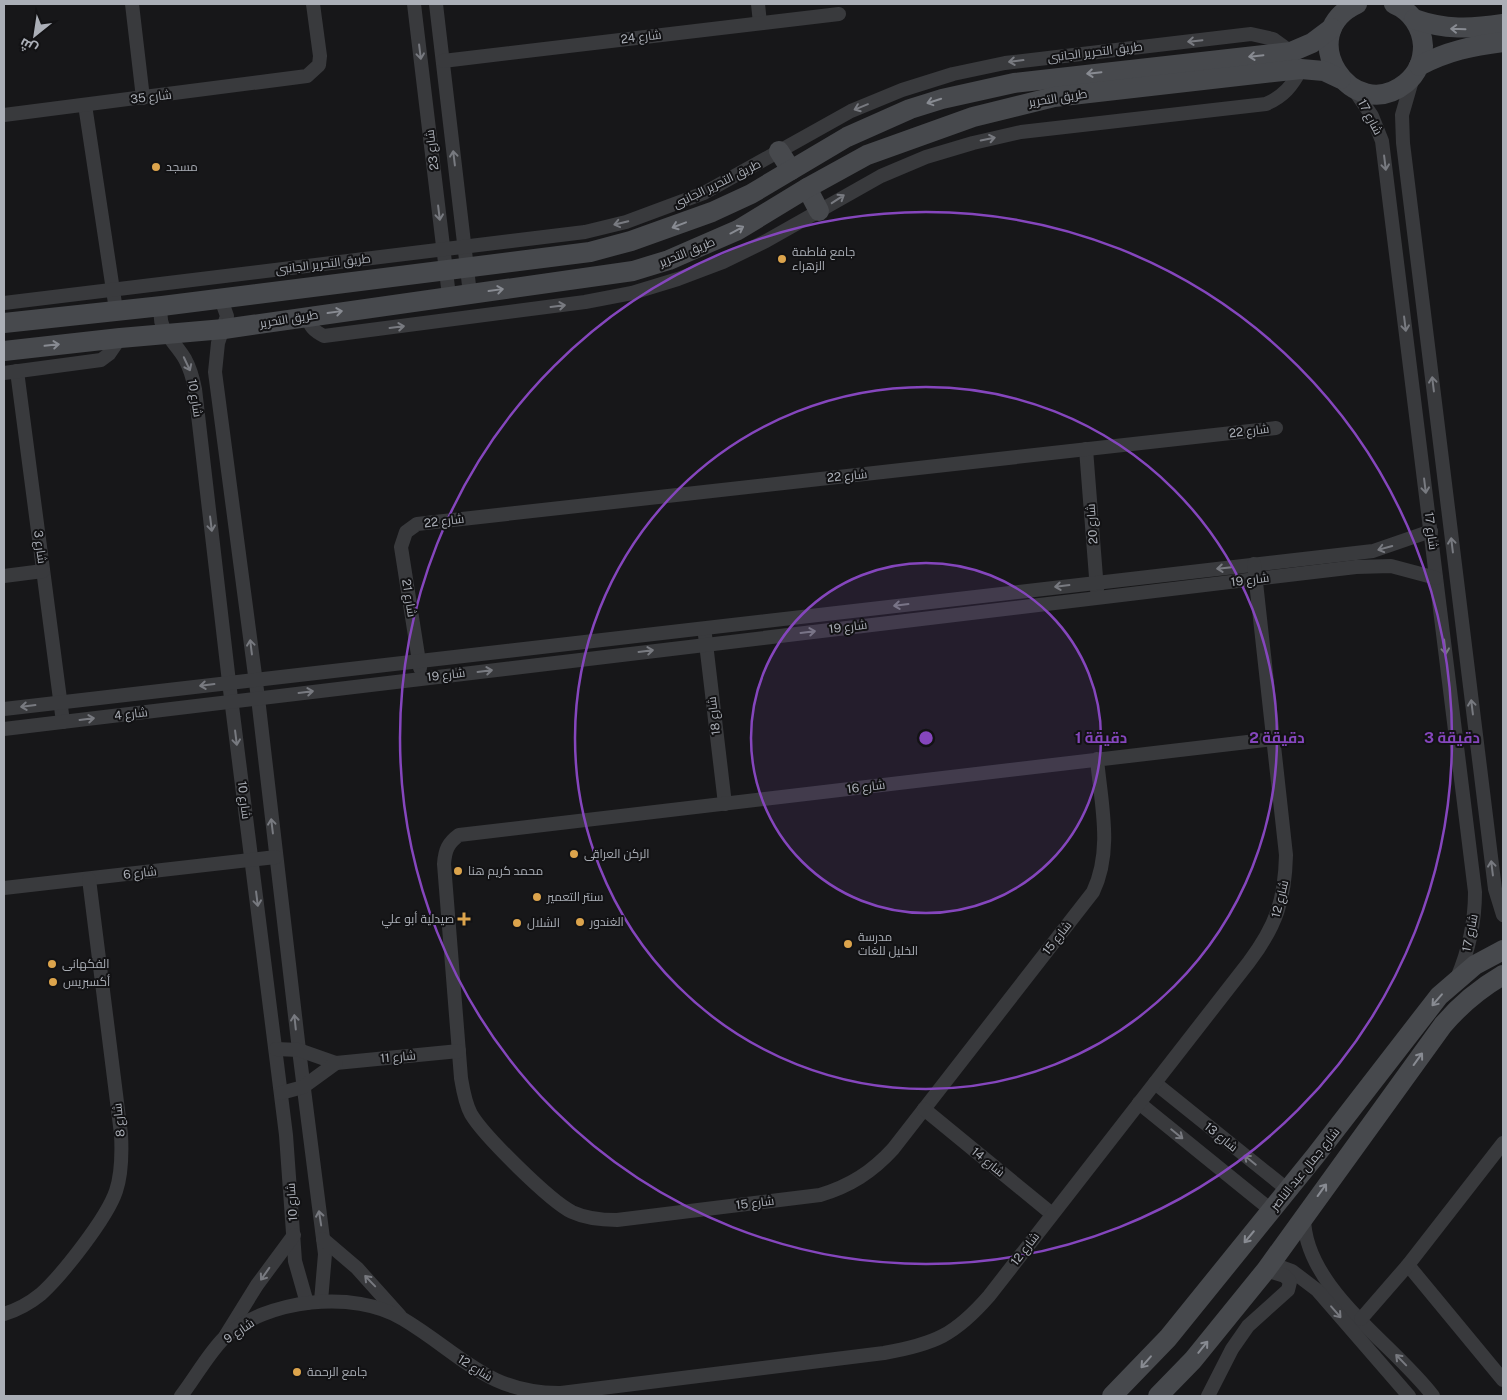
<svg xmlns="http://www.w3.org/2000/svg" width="1507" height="1400" font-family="'Public Sans',Cairo,sans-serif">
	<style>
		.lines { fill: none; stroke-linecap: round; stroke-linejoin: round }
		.street { stroke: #393a3d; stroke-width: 14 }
		.secondary { stroke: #47494d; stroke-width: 20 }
		.oneway { stroke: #888b92 }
		.oneway2 { stroke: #787a80 }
		.ring { fill: none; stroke: #8546bd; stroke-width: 2.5 }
		.poi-dot { fill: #dca44c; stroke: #121214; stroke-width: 2 }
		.labels { text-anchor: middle; stroke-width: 4; stroke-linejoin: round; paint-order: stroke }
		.street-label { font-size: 12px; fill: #abafb7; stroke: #121214 }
		.poi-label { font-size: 12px; fill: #abafb7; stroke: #121214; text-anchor: start }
		.centre { fill: #8546bd; stroke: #121214; stroke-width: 2.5 }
		.ring-label { font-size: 15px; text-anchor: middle; font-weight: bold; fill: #8546bd; stroke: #121214; stroke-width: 4; stroke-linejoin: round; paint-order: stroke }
	</style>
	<rect width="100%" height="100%" fill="#171719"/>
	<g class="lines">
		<g class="street">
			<polyline points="132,4 143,98"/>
			<polyline points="414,4 449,296"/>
			<polyline points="436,4 470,294"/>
			<polyline points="758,4 760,23"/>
			<polyline points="443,61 839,14"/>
			<polyline points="1413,77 1402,115 1403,143 1495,889 1503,915"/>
			<path d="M1353,88L1372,116L1382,141L1475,892C1475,922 1469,950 1457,978"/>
			<polyline points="85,105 116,310"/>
			<polyline points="4,115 307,76 319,65 320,56 313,4"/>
			<polyline points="221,299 227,316 218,343 215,372 258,698 299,1050 325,1254 321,1301"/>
			<polyline points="4,303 585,232 626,222 704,193 851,111 902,90 953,74 1005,63 1251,34 1273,39 1291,52"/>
			<path d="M162,306C155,329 175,341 185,359C190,368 193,379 195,389L229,682L286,1135L295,1261L307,1303"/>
			<path d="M307,316C310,327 314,331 324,336L585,302L632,293L678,279L723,262L766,241L881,176L926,157L973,143L1021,132L1266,104C1284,96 1292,86 1301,69"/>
			<polyline points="17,371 63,722"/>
			<polyline points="4,373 101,360 109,354 120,338"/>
			<polyline points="1086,449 1097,590"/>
			<polyline points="4,576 43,571"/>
			<polyline points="705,635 725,804"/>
			<polyline points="420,668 401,547 406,532 417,524 1276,428"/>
			<polyline points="4,709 1373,551 1431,531"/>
			<polyline points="4,729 1356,567 1391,566 1436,578"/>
			<path d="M1097,759C1101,804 1113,850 1093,892L893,1149C872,1172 850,1186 820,1195L617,1220C602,1220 587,1219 572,1212C550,1201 484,1136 471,1114C465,1103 463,1090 461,1078L444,864C445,850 448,843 459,835L1273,739"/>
			<polyline points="4,888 276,857"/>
			<polyline points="276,1049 299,1050 336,1063 459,1051"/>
			<polyline points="1155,1083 1288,1190"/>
			<polyline points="281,1093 303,1087 336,1063"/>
			<polyline points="1139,1103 1271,1210"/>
			<polyline points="924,1109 1052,1214"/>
			<path d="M1304,1217C1304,1288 1393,1343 1433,1396"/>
			<polyline points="323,1239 357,1268 400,1316"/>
			<polyline points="1270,1263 1292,1271 1317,1290 1409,1396"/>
			<polyline points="1408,1265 1503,1380"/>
			<path d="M4,1314C17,1310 30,1303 41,1294C62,1275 107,1218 116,1191C122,1173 122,1153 121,1134L89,879"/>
			<polyline points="1361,1319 1408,1265 1503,1143"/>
			<polyline points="226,1335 257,1285 294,1235"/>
			<path d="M181,1396C195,1378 208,1354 224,1338C266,1299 354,1289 403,1319C460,1353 488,1394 561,1393L884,1353C935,1344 955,1335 989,1296L1249,962C1276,926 1285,900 1286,855L1254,564"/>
			<polyline points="1208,1396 1232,1349 1248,1326 1288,1290 1290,1282 1285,1276 1272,1272"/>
		</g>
		<g class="secondary">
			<path d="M1357,4C1292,34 1352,127 1406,83C1417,74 1423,60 1423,46C1422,27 1411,11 1394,4"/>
			<path d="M1414,19C1445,30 1471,29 1503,24"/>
			<path d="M1419,66C1447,51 1472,46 1503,42"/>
			<polyline points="779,151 791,170"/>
			<polyline points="807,188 819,211"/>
			<polyline points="4,323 162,306 590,252 631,241 712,212 751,194 847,137 910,109 942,99 1014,83 1291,52 1312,43 1332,28"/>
			<polyline points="4,351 120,338 224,329 633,271 669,260 738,230 807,188 867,155 973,117 1054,97 1301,69 1324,71 1341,79"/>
			<polyline points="1112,1396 1168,1338 1316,1155 1439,996 1475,965 1503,950"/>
			<path d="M1158,1396L1193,1360L1266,1270L1443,1025C1461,1004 1479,989 1503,975"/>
		</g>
	</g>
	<defs><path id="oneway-shaft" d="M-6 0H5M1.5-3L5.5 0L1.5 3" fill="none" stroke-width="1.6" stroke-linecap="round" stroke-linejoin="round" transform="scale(1.25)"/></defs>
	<g class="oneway">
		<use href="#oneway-shaft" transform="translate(1458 29) rotate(-178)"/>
		<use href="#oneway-shaft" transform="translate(1256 56) rotate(174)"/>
		<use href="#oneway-shaft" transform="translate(1094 73) rotate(174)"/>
		<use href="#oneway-shaft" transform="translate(934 101) rotate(162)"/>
		<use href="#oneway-shaft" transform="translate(679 225) rotate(159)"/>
		<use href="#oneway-shaft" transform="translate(737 230) rotate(-28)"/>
		<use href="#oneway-shaft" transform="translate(496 290) rotate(-8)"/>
		<use href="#oneway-shaft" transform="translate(335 312) rotate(-8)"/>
		<use href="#oneway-shaft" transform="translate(52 345) rotate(-6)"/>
		<use href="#oneway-shaft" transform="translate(1437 1000) rotate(131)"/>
		<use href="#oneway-shaft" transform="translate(1418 1059) rotate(-54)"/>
		<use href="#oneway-shaft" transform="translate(1322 1190) rotate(-54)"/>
		<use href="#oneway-shaft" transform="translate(1249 1237) rotate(130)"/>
		<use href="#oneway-shaft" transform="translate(1203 1347) rotate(-51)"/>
		<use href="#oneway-shaft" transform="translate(1146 1362) rotate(131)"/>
	</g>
	<g class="oneway2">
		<use href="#oneway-shaft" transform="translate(1195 41) rotate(174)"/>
		<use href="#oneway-shaft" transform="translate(420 52) rotate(83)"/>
		<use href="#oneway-shaft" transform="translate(1016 61) rotate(173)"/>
		<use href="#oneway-shaft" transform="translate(861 107) rotate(158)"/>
		<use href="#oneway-shaft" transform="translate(988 139) rotate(-12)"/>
		<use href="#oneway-shaft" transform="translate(454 158) rotate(-97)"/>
		<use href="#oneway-shaft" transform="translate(1385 163) rotate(83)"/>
		<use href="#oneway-shaft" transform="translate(838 199) rotate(-33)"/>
		<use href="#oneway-shaft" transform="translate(439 213) rotate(83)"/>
		<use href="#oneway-shaft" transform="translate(621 223) rotate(166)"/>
		<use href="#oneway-shaft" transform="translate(558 306) rotate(-7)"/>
		<use href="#oneway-shaft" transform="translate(1405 324) rotate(83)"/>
		<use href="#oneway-shaft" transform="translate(397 327) rotate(-7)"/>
		<use href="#oneway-shaft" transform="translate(187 364) rotate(65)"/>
		<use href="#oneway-shaft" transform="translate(1433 384) rotate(-97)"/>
		<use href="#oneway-shaft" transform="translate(1425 486) rotate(83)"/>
		<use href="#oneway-shaft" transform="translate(211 524) rotate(83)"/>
		<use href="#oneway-shaft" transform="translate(1452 545) rotate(-97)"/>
		<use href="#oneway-shaft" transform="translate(1385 548) rotate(165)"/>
		<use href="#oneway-shaft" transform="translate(1224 568) rotate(174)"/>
		<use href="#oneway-shaft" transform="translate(1062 586) rotate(173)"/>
		<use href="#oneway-shaft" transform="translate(901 605) rotate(173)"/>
		<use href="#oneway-shaft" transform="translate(808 632) rotate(-7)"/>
		<use href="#oneway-shaft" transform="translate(251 647) rotate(-97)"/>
		<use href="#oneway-shaft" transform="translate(1445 647) rotate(83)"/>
		<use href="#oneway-shaft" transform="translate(646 651) rotate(-7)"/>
		<use href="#oneway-shaft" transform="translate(485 671) rotate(-7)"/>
		<use href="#oneway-shaft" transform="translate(207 685) rotate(173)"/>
		<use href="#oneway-shaft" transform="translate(306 692) rotate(-7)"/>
		<use href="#oneway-shaft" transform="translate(28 706) rotate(173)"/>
		<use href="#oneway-shaft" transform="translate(1472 707) rotate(-97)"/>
		<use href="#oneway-shaft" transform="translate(87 719) rotate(-7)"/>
		<use href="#oneway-shaft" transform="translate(236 738) rotate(83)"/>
		<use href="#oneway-shaft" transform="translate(272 826) rotate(-97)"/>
		<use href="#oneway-shaft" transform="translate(1492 868) rotate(-97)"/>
		<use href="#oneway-shaft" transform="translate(257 899) rotate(83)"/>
		<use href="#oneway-shaft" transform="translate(295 1022) rotate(-96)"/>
		<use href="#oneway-shaft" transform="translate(1177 1134) rotate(39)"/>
		<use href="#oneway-shaft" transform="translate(1250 1160) rotate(-141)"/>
		<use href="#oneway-shaft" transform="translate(320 1218) rotate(-99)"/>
		<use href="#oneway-shaft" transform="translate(265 1274) rotate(125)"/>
		<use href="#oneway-shaft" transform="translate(370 1281) rotate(-134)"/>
		<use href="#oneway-shaft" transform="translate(1336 1312) rotate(49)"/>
		<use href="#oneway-shaft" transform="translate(1401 1360) rotate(-134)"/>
	</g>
	<circle cx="926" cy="738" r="175" fill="#8546bd" fill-opacity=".12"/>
	<g class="ring">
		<circle cx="926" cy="738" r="175"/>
		<circle cx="926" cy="738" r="351"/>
		<circle cx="926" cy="738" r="526"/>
	</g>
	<g class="poi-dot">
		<circle cx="156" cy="167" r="5"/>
		<circle cx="782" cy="259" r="5"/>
		<circle cx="574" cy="854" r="5"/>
		<circle cx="458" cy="871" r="5"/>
		<circle cx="537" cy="897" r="5"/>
		<path d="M461.5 911.5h5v5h5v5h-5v5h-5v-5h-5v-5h5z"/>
		<circle cx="580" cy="922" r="5"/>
		<circle cx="517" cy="923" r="5"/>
		<circle cx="848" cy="944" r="5"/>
		<circle cx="52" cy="964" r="5"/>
		<circle cx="53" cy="982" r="5"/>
		<circle cx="297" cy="1372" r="5"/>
	</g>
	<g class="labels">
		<g class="street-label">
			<text transform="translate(641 37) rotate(-7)" y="4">شارع 24</text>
			<text transform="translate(1095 52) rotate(-7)" y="4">طريق التحرير الجانبى</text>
			<text transform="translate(151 97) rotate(-7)" y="4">شارع 35</text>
			<text transform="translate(1058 98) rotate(-9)" y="4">طريق التحرير</text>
			<text transform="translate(1370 117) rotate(62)" y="4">شارع 17</text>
			<text transform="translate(432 150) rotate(-97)" y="4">شارع 23</text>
			<text transform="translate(717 184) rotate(-26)" y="4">طريق التحرير الجانبى</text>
			<text transform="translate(687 252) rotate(-22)" y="4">طريق التحرير</text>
			<text transform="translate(323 264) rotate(-7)" y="4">طريق التحرير الجانبى</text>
			<text transform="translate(289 319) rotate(-9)" y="4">طريق التحرير</text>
			<text transform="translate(195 398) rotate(81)" y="4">شارع 10</text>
			<text transform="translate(1249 431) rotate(-7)" y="4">شارع 22</text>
			<text transform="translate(847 476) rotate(-6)" y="4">شارع 22</text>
			<text transform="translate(444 521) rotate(-7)" y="4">شارع 22</text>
			<text transform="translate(1092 524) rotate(-94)" y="4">شارع 20</text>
			<text transform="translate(1431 531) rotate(83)" y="4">شارع 17</text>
			<text transform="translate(40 547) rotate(83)" y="4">شارع 3</text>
			<text transform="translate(1250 580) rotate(-7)" y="4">شارع 19</text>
			<text transform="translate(409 598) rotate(81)" y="4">شارع 21</text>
			<text transform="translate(848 627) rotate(-7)" y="4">شارع 19</text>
			<text transform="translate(446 675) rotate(-7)" y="4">شارع 19</text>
			<text transform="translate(131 714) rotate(-7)" y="4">شارع 4</text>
			<text transform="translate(714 716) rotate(-97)" y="4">شارع 18</text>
			<text transform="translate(866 787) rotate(-7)" y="4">شارع 16</text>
			<text transform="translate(244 800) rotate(83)" y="4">شارع 10</text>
			<text transform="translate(140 873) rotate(-7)" y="4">شارع 6</text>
			<text transform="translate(1280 899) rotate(-76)" y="4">شارع 12</text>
			<text transform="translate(1470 933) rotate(-78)" y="4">شارع 17</text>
			<text transform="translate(1057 938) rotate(-52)" y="4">شارع 15</text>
			<text transform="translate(398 1057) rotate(-5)" y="4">شارع 11</text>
			<text transform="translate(119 1120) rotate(-96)" y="4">شارع 8</text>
			<text transform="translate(1221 1137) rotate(39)" y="4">شارع 13</text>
			<text transform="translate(988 1162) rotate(39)" y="4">شارع 14</text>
			<text transform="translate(1305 1169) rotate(-51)" y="4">شارع جمال عبد الناصر</text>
			<text transform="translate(292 1202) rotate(-94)" y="4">شارع 10</text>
			<text transform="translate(755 1203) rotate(-7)" y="4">شارع 15</text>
			<text transform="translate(1025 1249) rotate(-52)" y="4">شارع 12</text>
			<text transform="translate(239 1331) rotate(-34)" y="4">شارع 9</text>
			<text transform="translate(475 1368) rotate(32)" y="4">شارع 12</text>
		</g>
		<g class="poi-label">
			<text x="166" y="171">مسجد</text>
			<text x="792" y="256">جامع فاطمة<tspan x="792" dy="14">الزهراء</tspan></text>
			<text x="584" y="858">الركن العراقى</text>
			<text x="468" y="875">محمد كريم هنا</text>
			<text x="547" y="901">سنتر التعمير</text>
			<text x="454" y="923" text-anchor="end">صيدلية أبو علي</text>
			<text x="590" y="926">الغندور</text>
			<text x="527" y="927">الشلال</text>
			<text x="858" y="941">مدرسة<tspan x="858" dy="14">الخليل للغات</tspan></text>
			<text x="62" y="968">الفكهانى</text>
			<text x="63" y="986">أكسبريس</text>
			<text x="307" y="1376">جامع الرحمة</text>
		</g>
	</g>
	<circle cx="926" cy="738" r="8" class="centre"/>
	<g class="ring-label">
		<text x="1101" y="743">1 دقيقة</text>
		<text x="1277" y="743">2 دقيقة</text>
		<text x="1452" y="743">3 دقيقة</text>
	</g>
	<rect width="1507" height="1400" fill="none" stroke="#abafb7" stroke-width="10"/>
	<g transform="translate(35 35) rotate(210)" stroke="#121214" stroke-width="4" paint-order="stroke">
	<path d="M0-4L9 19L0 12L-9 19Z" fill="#abafb7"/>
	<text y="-8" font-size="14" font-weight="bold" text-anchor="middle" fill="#abafb7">ش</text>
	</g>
</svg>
